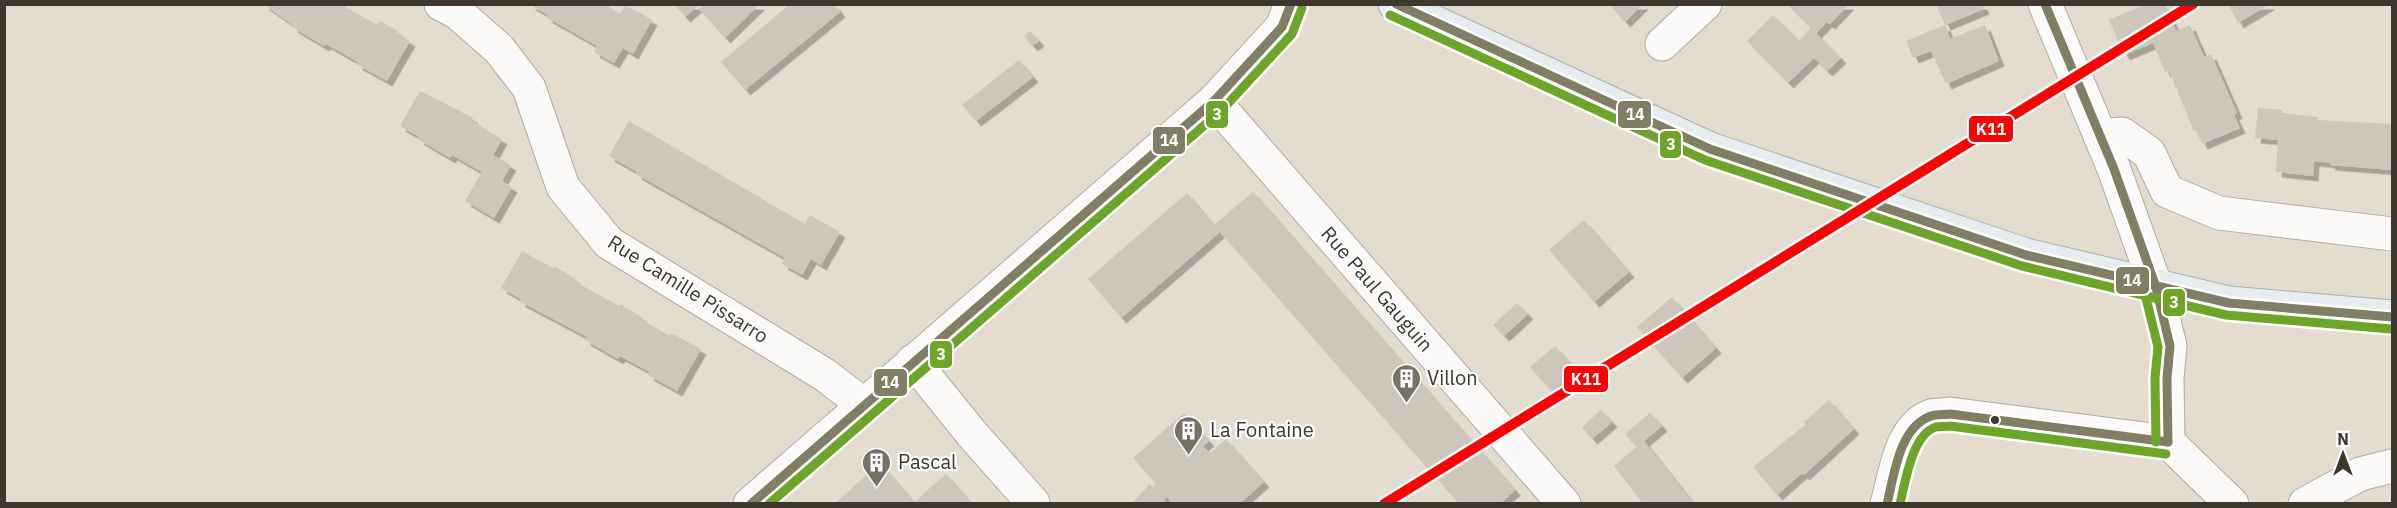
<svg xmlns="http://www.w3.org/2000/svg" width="2397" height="508" font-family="'IBM Plex Sans',sans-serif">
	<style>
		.building { fill: #ccc6bb; filter: url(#shadow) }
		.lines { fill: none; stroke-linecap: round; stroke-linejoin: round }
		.minor-casing { stroke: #b2aca1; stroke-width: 35 }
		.primary-casing { stroke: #a9b3af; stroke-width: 35 }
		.minor { stroke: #fbfaf8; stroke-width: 33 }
		.primary { stroke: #e7edee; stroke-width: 33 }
		.bus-1-casing { stroke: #fff; stroke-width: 14 }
		.bus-2-casing { stroke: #fff; stroke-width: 14 }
		.bus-1 { stroke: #807f65; stroke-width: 9 }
		.bus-2 { stroke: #6da42a; stroke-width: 9 }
		.rail-1-casing { stroke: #fff; stroke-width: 15 }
		.rail-1 { stroke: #f00; stroke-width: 10 }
		.bus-dot { fill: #3d372e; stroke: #fff; stroke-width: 2 }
		.labels { text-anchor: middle; stroke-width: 4.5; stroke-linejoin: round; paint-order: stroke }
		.street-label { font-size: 20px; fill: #3d372e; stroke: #fff }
		.poi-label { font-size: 20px; fill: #3d372e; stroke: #fff; text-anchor: start }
		.line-badge { stroke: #fff; stroke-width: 2 }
		.badge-label { font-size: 16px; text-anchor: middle; font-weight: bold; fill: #fff }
	</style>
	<defs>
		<filter id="shadow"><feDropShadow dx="5.5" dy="5.5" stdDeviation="0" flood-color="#0004"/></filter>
	</defs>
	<rect width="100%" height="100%" fill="#e4dccf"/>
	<g class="building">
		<polygon points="263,4 346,4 346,7 377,25 380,21 398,31 396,33 410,41 387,81 356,64 358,62 326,44 324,46 292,27 293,25"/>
		<polygon points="529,4 605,4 620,14 625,5 652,20 633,54 623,48 614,63 594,52 597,46 546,17 548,15"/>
		<polygon points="674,4 700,4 685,17"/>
		<polygon points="704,4 760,4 725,38 699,9"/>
		<polygon points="790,4 834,4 840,12 745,90 721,62"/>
		<polygon points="1609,4 1643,4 1625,22"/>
		<polygon points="1787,4 1849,4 1830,24 1827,22 1816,33 1841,58 1827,71 1814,58 1788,83 1747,41 1773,15 1799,41 1811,28"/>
		<polygon points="1936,4 1982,4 1984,9 1945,25"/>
		<polygon points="2146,4 2165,4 2176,31 2190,25 2204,57 2211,54 2237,113 2234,115 2240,128 2202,144 2196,130 2194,131 2169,71 2165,72 2153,43 2124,55 2109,20"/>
		<polygon points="2228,4 2270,4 2238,23"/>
		<polygon points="1945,25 1950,39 1985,25 1999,61 1946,84 1931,51 1913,58 1906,41"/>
		<polygon points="1030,31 1039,41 1032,46 1024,36"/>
		<polygon points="1019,60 1033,77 976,121 962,105"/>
		<polygon points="420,91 473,118 472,121 502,139 493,155 511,165 502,181 512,187 494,218 465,201 482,172 452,155 450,158 418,139 419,137 400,126"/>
		<polygon points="2258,108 2282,110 2282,113 2318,117 2318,120 2392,124 2392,170 2330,165 2330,163 2314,161 2313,176 2276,172 2278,140 2255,138"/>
		<polygon points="629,121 805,224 810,215 840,232 821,265 811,259 802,275 782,264 785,258 636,174 637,172 609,156"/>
		<polygon points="1253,192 1515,490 1500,504 1459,504 1220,232 1121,318 1088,279 1187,193 1214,225"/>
		<polygon points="1584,220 1629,272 1594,302 1549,250"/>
		<polygon points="522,251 553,268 554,266 576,279 574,281 619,306 620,304 642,317 640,319 670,336 671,333 701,349 677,391 648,375 650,372 620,356 618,359 585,340 587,337 519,301 521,299 501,288"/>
		<polygon points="1672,297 1716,348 1682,378 1637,327"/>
		<polygon points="1517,303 1528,314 1504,336 1493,325"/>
		<polygon points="1555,346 1577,371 1552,392 1530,367"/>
		<polygon points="1829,400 1854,429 1804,475 1802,473 1777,495 1753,467 1806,424 1804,422"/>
		<polygon points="1601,410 1612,422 1592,439 1582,427"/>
		<polygon points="1184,413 1209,441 1203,446 1210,453 1226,439 1264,482 1239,504 1173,504 1167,497 1164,500 1167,504 1133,502 1150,484 1152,487 1156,484 1133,458"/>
		<polygon points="1650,413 1662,426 1644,441 1694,504 1643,504 1614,466 1636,447 1625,434"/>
		<polygon points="880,463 914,502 946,474 972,504 834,504"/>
	</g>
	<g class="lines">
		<defs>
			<g id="minor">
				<polyline points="441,4 458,13 499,49 529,88 563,187 609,243 825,375 864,405"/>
				<polyline points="2045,4 2114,169 2156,287 2170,346 2167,378 2168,442 2232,504"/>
				<polyline points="1662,44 1705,4"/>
				<polyline points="1214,101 1564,504"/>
				<polyline points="2100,136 2122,134 2149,153 2167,191 2219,213 2392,234"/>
				<polyline points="913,361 972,434 1033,503"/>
				<polyline points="750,504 1214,101 1282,27 1291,4"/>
				<path d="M1887,504C1895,476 1900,427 1931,416C1937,415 1945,415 1950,414L2168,442"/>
				<polyline points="2305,504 2360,474 2392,466"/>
			</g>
			<polyline id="primary" points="1395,4 1710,149 2026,255 2229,303 2392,317"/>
		</defs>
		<use href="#minor" class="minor-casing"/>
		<use href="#primary" class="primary-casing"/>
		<use href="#minor" class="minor"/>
		<use href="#primary" class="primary"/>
		<defs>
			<g id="bus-1">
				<polyline points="1396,4 1710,149 2026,255 2229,303 2392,317"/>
				<polyline points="2045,4 2114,169 2156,287 2170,346 2167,378 2168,442"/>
				<polyline points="751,504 1214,101 1282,27 1291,4"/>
				<path d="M1887,504C1894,476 1899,427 1931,416C1937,414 1944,415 1950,414L2168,442"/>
			</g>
			<g id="bus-2">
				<polyline points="1390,15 1705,160 2022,266 2226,315 2391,329"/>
				<polyline points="2144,290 2158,347 2155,378 2156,442"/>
				<polyline points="769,504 1222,110 1292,34 1302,8"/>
				<path d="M1900,504C1905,483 1912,434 1936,427C1940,426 1946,427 1950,426L2166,454"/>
			</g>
		</defs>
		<use href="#bus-1" class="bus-1-casing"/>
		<use href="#bus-2" class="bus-2-casing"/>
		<use href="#bus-1" class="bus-1"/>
		<use href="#bus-2" class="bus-2"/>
		<defs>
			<polyline id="rail-1" points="1384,504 2193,4"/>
		</defs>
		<use href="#rail-1" class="rail-1-casing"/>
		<use href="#rail-1" class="rail-1"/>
	</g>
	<defs>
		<symbol id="building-pin" viewBox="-11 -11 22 30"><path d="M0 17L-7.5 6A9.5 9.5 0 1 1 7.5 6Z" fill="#777166" stroke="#fff"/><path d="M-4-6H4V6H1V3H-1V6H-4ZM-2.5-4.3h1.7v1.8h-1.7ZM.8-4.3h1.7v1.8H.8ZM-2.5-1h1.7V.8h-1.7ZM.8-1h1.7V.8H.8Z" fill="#fff"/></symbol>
	</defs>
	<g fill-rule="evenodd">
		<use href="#building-pin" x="1390" y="362" width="33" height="45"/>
		<use href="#building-pin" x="1172" y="414" width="33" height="45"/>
		<use href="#building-pin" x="860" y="446" width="33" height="45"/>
	</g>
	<circle class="bus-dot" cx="1995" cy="420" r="5"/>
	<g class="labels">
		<g class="street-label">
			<text transform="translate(688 289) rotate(32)" y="7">Rue Camille Pissarro</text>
			<text transform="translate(1377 289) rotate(49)" y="7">Rue Paul Gauguin</text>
		</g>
		<g class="poi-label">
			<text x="1427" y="385">Villon</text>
			<text x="1210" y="437">La Fontaine</text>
			<text x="898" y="469">Pascal</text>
		</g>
	</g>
	<g class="line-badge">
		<rect x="1617" y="100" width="35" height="29" rx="6" fill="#807f65"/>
		<rect x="1205" y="100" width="24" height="29" rx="6" fill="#6da42a"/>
		<rect x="1968" y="115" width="46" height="28" rx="6" fill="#f00"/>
		<rect x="1152" y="126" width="34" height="29" rx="6" fill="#807f65"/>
		<rect x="1659" y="130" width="23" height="29" rx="6" fill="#6da42a"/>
		<rect x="2115" y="266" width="35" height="29" rx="6" fill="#807f65"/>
		<rect x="2162" y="288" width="24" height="29" rx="6" fill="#6da42a"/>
		<rect x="929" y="340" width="24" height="29" rx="6" fill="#6da42a"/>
		<rect x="1563" y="365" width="46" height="28" rx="6" fill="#f00"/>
		<rect x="873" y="368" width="35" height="29" rx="6" fill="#807f65"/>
	</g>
	<g class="badge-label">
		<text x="1635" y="120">14</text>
		<text x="1217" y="120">3</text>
		<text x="1991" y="135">K11</text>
		<text x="1169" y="146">14</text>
		<text x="1671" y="150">3</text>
		<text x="2132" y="286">14</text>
		<text x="2174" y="308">3</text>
		<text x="941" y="360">3</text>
		<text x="1586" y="385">K11</text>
		<text x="890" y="388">14</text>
	</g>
	<rect width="2397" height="508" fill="none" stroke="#3d372e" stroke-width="12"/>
	<g transform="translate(2343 454)" stroke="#ffffff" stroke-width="4.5" paint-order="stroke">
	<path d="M0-4.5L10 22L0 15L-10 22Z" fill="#3d372e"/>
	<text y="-9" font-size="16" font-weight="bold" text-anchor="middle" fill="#3d372e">N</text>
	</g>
</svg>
